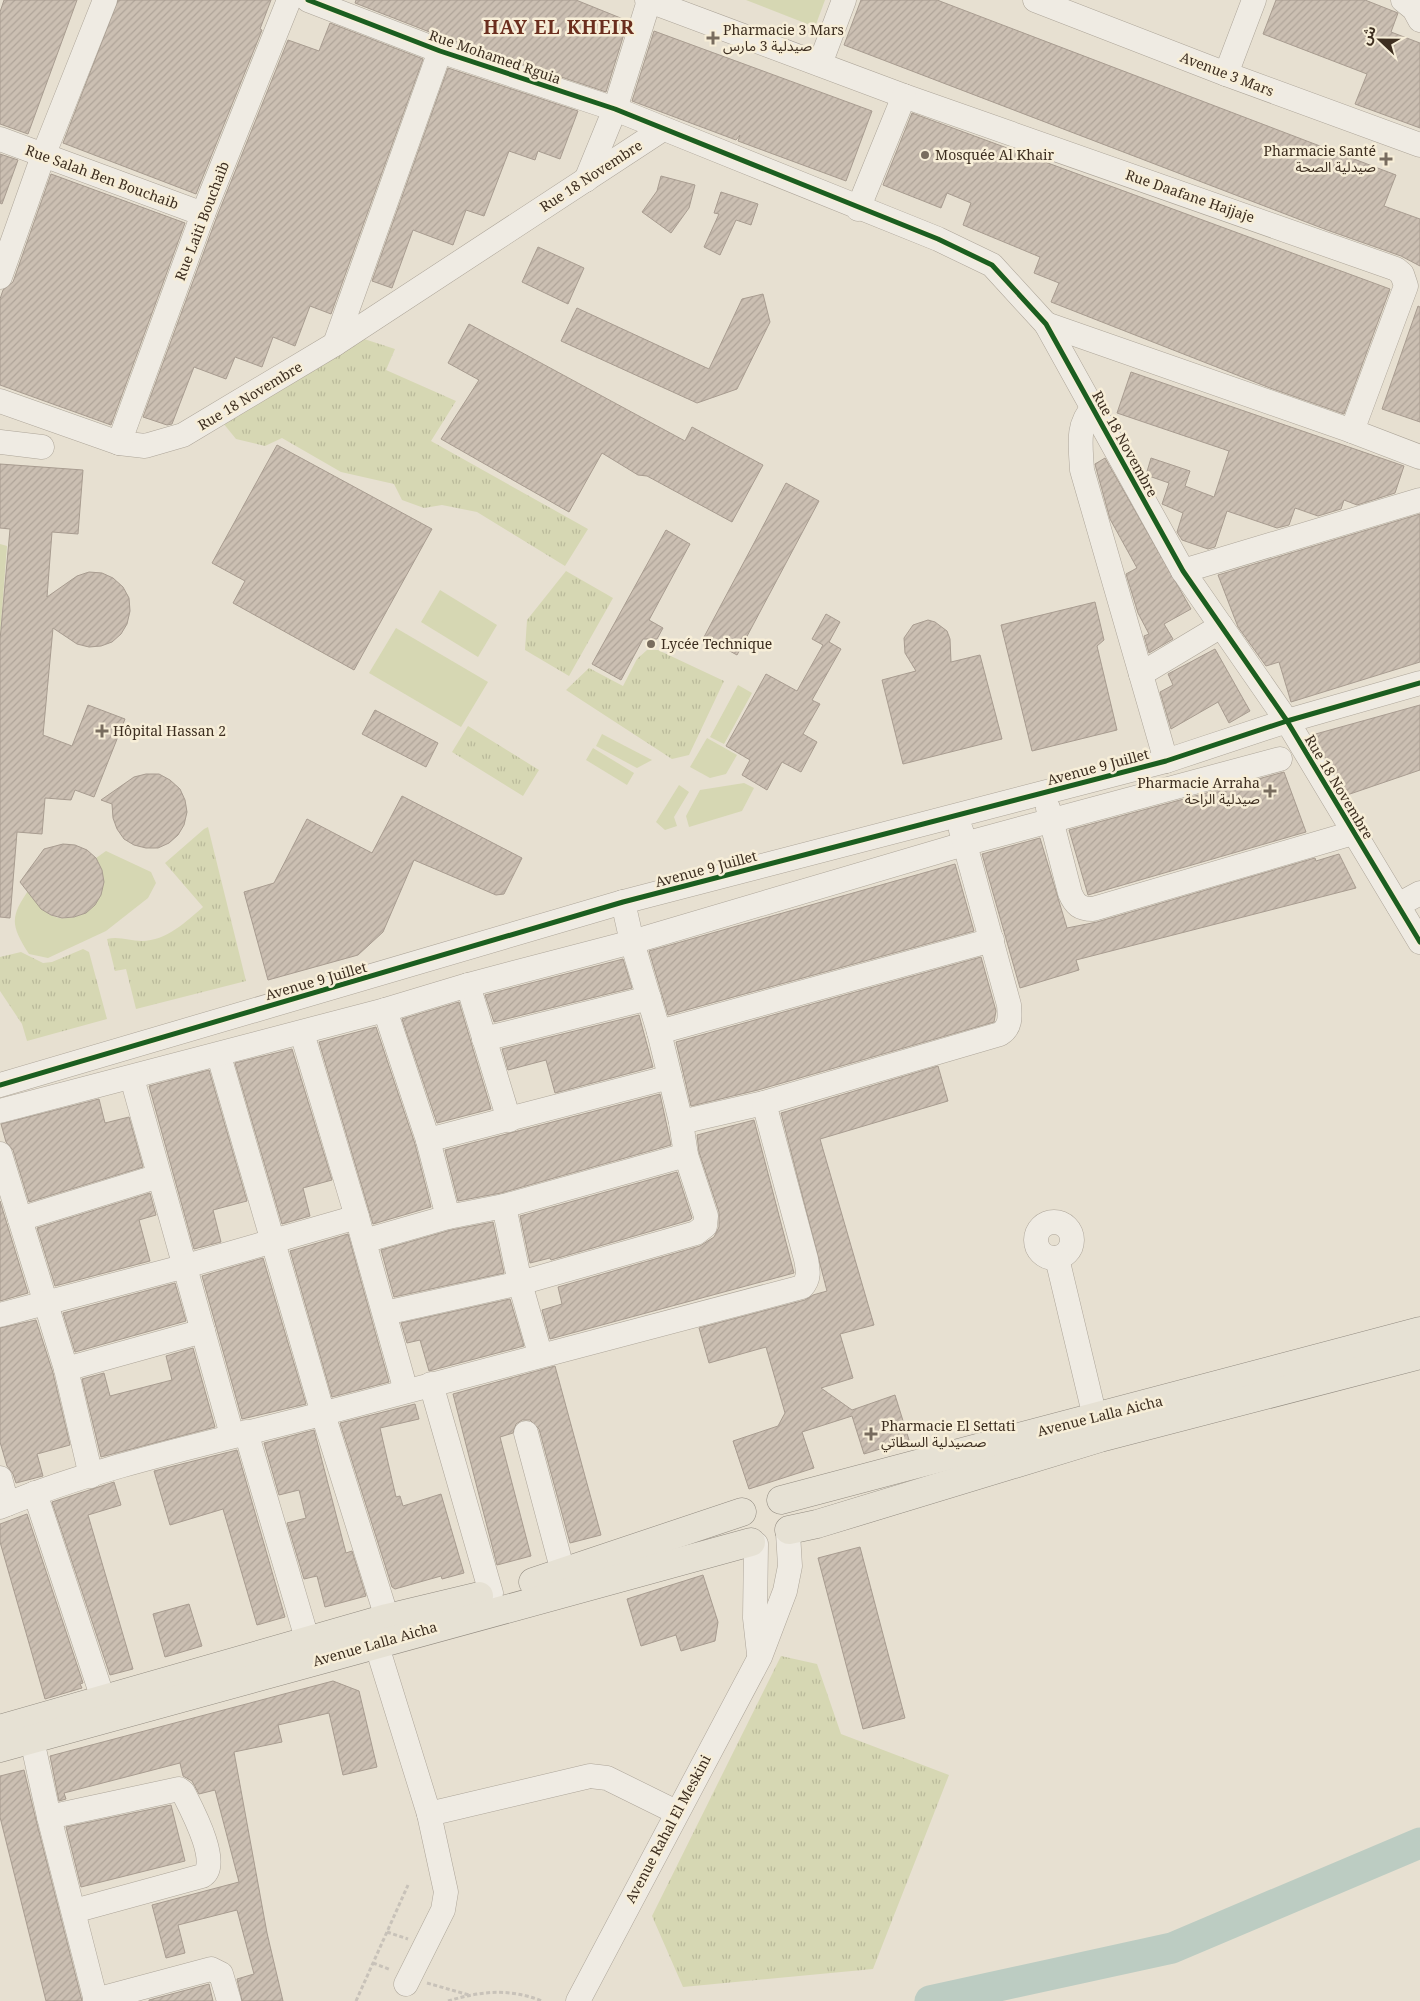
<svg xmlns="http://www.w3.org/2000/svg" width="1420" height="2001" font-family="'Noto Serif','Noto Sans Arabic',serif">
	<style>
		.grass { fill: url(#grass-tufts) }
		.garden { fill: #d6d7b3 }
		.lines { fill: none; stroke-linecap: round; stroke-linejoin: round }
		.river { stroke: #bcccc2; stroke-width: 31 }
		.building { fill: url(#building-hatch); stroke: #a89c90 }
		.minor-casing { stroke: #ada599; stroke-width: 25 }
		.major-casing { stroke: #928b80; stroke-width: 29 }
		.path { stroke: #c8c2b9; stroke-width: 3; stroke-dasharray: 4 2.5; stroke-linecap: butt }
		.minor { stroke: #efebe3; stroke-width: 24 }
		.major { stroke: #e6e1d4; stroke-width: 28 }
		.cycleway-casing { stroke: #f7eed8; stroke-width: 8 }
		.cycleway { stroke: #1b5e20; stroke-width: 5 }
		.poi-dot { fill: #786c5e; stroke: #f7eed8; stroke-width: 2 }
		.labels { text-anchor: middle; stroke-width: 5; stroke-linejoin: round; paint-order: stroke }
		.poi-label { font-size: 14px; fill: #3d2e20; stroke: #f7eed8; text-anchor: start }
		.street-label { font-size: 14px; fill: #3d2e20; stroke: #f7eed8 }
		.district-label { font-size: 19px; font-weight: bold; letter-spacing: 1px; fill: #6b2e1e; stroke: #f7eed8 }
	</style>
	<defs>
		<pattern id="grass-tufts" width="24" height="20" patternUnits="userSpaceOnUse" patternTransform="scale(1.25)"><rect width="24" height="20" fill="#d6d7b3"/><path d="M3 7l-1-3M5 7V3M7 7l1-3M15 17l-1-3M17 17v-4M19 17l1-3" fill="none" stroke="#b9b99a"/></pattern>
		<pattern id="building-hatch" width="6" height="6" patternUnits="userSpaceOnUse" patternTransform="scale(1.25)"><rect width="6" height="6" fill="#cbbfb2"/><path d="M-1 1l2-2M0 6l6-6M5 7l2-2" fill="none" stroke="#afa499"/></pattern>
	</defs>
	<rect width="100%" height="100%" fill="#e7e0d1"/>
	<g class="grass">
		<polygon points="361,338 395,349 386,370 456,401 431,441 588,529 565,566 477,512 442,505 424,508 402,500 394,484 341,472 282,438 265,446 236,439 223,423"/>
		<polygon points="566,571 613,598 569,676 525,650 527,620"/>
		<polygon points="647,650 658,650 724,681 689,755 672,759 566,690 589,668 623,686 637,659"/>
		<polygon points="468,726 539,770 523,796 452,752"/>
		<path d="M208,827L246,981L136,1009L126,969L115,971L107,939C119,936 130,941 142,941C166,941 187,921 203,907L165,863L204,829Z"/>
		<polygon points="83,949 89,952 107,1019 27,1041 22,1024 0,991 0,957 21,952 43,963 52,962"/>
		<polygon points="781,1656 817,1664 841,1734 949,1775 873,1969 683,1987 652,1916"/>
	</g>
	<g class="garden">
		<polygon points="746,0 825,0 815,27"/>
		<polygon points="0,544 7,546 0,636"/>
		<polygon points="440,590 497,625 478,657 421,622"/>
		<polygon points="396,628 488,682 461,727 369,673"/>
		<polygon points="738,685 752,693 724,744 710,737"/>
		<polygon points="602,734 652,760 637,768 596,746"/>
		<polygon points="707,738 737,755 726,774 710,778 690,767"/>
		<polygon points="593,748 634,773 627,785 586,760"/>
		<polygon points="744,783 754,788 742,811 689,827 686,816 700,790"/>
		<polygon points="679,785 689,792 674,817 677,826 665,830 656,822"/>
		<path d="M106,851L151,872L156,883L148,898L106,931L48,958L29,954C10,924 10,917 30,888C44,914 54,926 86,913L96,858Z"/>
	</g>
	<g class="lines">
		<polyline class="river" points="930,2001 1172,1948 1420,1843"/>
	</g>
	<g class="building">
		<polygon points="4,0 77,0 28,134 0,124 0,12"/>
		<polygon points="118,0 271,0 260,29 262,30 196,194 63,143"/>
		<polygon points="356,0 576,0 628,21 606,92 445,38 355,3"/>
		<polygon points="861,0 937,0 1396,175 1384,206 1420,219 1420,266 1401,256 1327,230 844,45"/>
		<polygon points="1276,0 1365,0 1398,13 1391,32 1420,43 1420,128 1355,104 1367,74 1263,34"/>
		<polygon points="330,23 423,59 331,314 310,306 295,346 273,337 262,367 235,357 226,379 194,367 172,424 167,425 143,417 216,219 288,40 319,51"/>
		<polygon points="654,31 872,111 846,181 738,141 740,135 736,140 632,101"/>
		<polygon points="448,68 578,111 560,159 538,151 535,160 509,151 484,216 466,210 453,245 413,230 392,288 372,281"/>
		<polygon points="912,113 1390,289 1344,414 1270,388 1051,302 1059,283 1034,273 1040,257 963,225 971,203 947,193 941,208 883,185"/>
		<polygon points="0,154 18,160 2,204 0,203"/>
		<polygon points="51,174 185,223 111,425 0,385 0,299 3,290 13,282"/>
		<polygon points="661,176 695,185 689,208 671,233 642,212 657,191"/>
		<polygon points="721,192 758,204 751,225 736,220 720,255 704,247 719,214 714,213"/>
		<polygon points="538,247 584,268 568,304 522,282"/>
		<polygon points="763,294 770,322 737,389 697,403 561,341 577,308 709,369 742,299"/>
		<polygon points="1418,306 1420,307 1420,422 1382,409"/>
		<polygon points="469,324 685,441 692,427 763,465 732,522 647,476 638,475 602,453 569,512 441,439 479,380 448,363"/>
		<polygon points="1131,372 1404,466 1395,493 1357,505 1344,500 1341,509 1318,516 1295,508 1289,525 1277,528 1227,511 1215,547 1208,549 1182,540 1177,532 1183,513 1162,504 1169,483 1146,475 1151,458 1190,471 1185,486 1214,497 1229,451 1117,413"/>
		<polygon points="277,445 432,529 354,670 233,603 245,581 212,563"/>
		<polygon points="1105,458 1191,609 1164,624 1173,639 1149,653 1144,636 1149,634 1138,613 1126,574 1137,568 1110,519 1096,468 1095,464"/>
		<polygon points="0,464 83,470 78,534 52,532 47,597 77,576 89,572 102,573 113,578 123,587 129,598 130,611 127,624 121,634 112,642 101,646 89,647 77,644 53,628 43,735 72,746 88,705 125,719 94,797 75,790 71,800 45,798 42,834 17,832 10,918 0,917 0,640 10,529 0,528"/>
		<polygon points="786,483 819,501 737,655 704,637"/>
		<polygon points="1420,514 1420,662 1291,702 1279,662 1266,666 1238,627 1218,575"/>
		<polygon points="666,530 690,544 649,620 663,628 657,639 643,639 621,680 592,664"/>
		<polygon points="1095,602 1104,640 1097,646 1117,730 1032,751 1001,625"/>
		<polygon points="826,614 840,622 829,642 841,649 812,700 820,704 803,734 817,742 801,772 782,762 767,790 742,775 750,760 726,746 766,674 797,691 823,645 812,639"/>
		<polygon points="928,620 935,622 947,631 950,639 951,662 980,655 1002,739 903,764 882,680 916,671 905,653 904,638 913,625"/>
		<polygon points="1215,649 1250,711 1229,723 1218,702 1171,729 1160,692 1173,685 1168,674"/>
		<polygon points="1420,705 1420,770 1347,795 1312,735"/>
		<polygon points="375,710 438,743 426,767 362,734"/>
		<polygon points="1284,772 1306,832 1088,895 1069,830"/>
		<polygon points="146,774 159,774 170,780 180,789 185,800 187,812 184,825 178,835 169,843 158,848 146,848 134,845 124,839 117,829 113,818 112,804 101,800 134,777"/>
		<polygon points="402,796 522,858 504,894 496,895 414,860 383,932 358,955 268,980 244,892 274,883 307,819 372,853"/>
		<polygon points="1040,838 1067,928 1097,922 1315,858 1316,861 1339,854 1356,888 1076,960 1079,970 1020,988 982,854"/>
		<polygon points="63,844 75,845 87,850 96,858 102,870 104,882 101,895 95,905 86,913 74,917 62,918 51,915 41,909 20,882 44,849"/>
		<polygon points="955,864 974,931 668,1015 649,951"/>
		<polygon points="981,957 996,1011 994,1022 758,1090 691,1106 676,1042"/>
		<polygon points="623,959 632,988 494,1022 485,995"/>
		<polygon points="459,1002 491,1109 437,1123 402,1019"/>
		<polygon points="639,1015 653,1067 555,1093 546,1060 508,1070 502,1049"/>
		<polygon points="376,1027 415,1144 431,1207 373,1224 319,1042"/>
		<polygon points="292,1049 332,1180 303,1188 310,1216 282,1224 235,1063"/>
		<polygon points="938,1066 948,1101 820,1139 874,1325 840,1334 853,1378 821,1388 852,1410 895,1395 909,1440 864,1454 852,1416 802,1432 814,1468 749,1489 733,1441 778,1426 785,1413 766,1347 709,1363 699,1328 805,1300 813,1295 827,1291 781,1113"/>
		<polygon points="209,1070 247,1201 213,1210 221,1242 194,1249 149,1086"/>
		<polygon points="660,1094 671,1145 501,1193 458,1201 445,1150"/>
		<polygon points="99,1099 105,1123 129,1117 143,1167 29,1202 13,1150 6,1142 1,1124"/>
		<polygon points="754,1120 794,1273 550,1339 542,1310 562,1304 558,1287 700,1246 714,1237 719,1227 719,1212 699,1152 697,1135"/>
		<polygon points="677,1172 692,1218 690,1220 551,1260 550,1258 530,1263 520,1216"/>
		<polygon points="150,1193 156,1215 139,1220 150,1261 55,1286 37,1228"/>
		<polygon points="0,1201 28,1293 0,1301"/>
		<polygon points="493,1222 504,1273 394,1297 381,1250 451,1230"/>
		<polygon points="348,1234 389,1382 332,1397 290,1251"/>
		<polygon points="263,1258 306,1404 242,1419 202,1276"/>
		<polygon points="175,1283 186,1321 75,1352 63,1313"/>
		<polygon points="510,1299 524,1346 429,1371 420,1340 407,1343 401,1323"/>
		<polygon points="36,1320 53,1373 70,1445 37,1454 43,1476 16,1483 13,1474 7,1466 0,1442 0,1328"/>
		<polygon points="193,1348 215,1427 101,1457 82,1379 104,1373 110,1396 172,1380 166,1356"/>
		<polygon points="555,1366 601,1535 570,1543 539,1429 530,1420 522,1420 516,1424 513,1433 500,1437 531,1556 497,1565 453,1394"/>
		<polygon points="415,1404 419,1419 380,1428 396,1497 400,1496 403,1506 441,1494 464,1573 442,1579 441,1576 395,1589 392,1587 340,1423"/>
		<polygon points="314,1430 346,1553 352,1551 366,1596 325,1607 317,1576 304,1579 287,1523 306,1518 299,1490 279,1495 264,1443"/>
		<polygon points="237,1450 285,1617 257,1625 223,1509 170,1525 154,1471"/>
		<polygon points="114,1482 121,1505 88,1515 133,1669 110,1675 52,1502"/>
		<polygon points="27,1514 83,1683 80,1684 82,1688 45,1699 0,1542 0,1524"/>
		<polygon points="860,1547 905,1718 863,1729 818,1558"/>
		<polygon points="703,1575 718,1622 715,1641 681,1651 676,1635 641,1646 627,1599"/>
		<polygon points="189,1604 202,1646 165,1657 153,1614"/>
		<polygon points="333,1681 359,1691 377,1767 343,1775 329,1713 278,1725 282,1742 234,1752 267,1933 283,2001 242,2001 237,1979 254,1974 237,1910 178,1925 185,1953 166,1958 152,1905 239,1882 215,1790 199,1794 192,1781 183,1776 180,1763 64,1793 66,1799 59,1801 50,1756"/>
		<polygon points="24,1770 36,1820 82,2001 46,2001 0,1817 0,1776"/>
		<polygon points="171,1805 185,1861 81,1887 66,1827"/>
		<polygon points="209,1984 213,2001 149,2001 149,2000"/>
	</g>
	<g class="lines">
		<defs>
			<g id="minor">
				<polyline points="308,0 440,51 615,109 938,239 992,265 1046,324 1183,571 1287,721 1420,942"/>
				<polyline points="647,0 904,96 1396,269 1402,274 1406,286 1352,431"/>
				<polyline points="1035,0 1226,74 1420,145"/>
				<polyline points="1403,0 1414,9 1420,20"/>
				<polyline points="820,64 844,0"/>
				<polyline points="1226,74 1254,0"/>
				<polyline points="0,139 203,214"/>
				<polyline points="586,180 615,109 649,1"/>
				<polyline points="858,209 904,96"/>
				<polyline points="0,277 43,156 105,0"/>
				<polyline points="1046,324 1352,431 1420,457"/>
				<polyline points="335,344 440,51"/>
				<polyline points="0,401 119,443 145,446 183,435 335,344 663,129"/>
				<path d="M1093,408C1076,425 1081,448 1082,470L1166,761"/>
				<polyline points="0,442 42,447"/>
				<polyline points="119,443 203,214 289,0"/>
				<polyline points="1183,571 1420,500"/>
				<polyline points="1141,674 1221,626"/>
				<path d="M1048,808L1070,893C1075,905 1080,909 1093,909L1353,833"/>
				<polyline points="1398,905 1420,893"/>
				<polyline points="468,985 509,1120"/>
				<polyline points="385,1010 428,1140 448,1217"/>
				<polyline points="659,1032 992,940"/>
				<polyline points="302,1033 357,1217 406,1391"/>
				<polyline points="484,1039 649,998"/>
				<polyline points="219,1056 323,1414 387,1618"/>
				<polyline points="132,1078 232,1435"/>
				<polyline points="0,1085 623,902 1166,761 1287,721 1420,683"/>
				<polyline points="0,1111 385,1010 468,985 632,942 964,844 1280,759"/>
				<path d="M681,1122L764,1103L1000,1034C1011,1027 1010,1017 1009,1005L961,830"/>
				<polyline points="428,1140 670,1077"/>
				<polyline points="0,1154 66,1369 91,1476"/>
				<polyline points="504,1206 520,1283 540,1354"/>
				<polyline points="20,1219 159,1176"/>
				<circle cx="1054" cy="1240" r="18"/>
				<polyline points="364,1241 448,1217 504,1206 686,1155"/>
				<polyline points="1057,1258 1099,1434"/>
				<polyline points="385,1313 520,1283 696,1233 705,1226 706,1216 686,1155 681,1122 659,1032 632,942 623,902"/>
				<polyline points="0,1315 186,1266 357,1217"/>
				<polyline points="66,1369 203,1331"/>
				<polyline points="431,1384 491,1593"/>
				<polyline points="246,1432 308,1642"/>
				<polyline points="526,1433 563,1572"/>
				<polyline points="0,1478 7,1504"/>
				<polyline points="35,1493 109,1717"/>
				<path d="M0,1507C104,1464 216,1442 325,1413C484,1372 643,1328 802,1287C810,1278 808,1270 806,1259L764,1103"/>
				<polyline points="756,1544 755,1618 759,1654"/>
				<polyline points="376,1643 429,1814 590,1776 607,1778 676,1812"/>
				<polyline points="28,1722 49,1817 96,2001"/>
				<path d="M49,1817L179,1789L183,1792C191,1808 222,1865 202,1876L74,1911"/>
				<polyline points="406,1984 443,1910 446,1892 429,1814"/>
				<polyline points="95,2000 211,1969 221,1974 229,2001"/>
				<polyline points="578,2001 760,1657 785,1591 790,1566 788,1533"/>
			</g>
			<g id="major">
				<polyline points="781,1500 1420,1331"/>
				<polyline points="789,1530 817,1524 1100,1438 1420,1355"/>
				<polyline points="533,1582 742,1512"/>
				<polyline points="3,1728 387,1618 479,1596"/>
				<polyline points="0,1748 751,1542"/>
			</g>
		</defs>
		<use href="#minor" class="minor-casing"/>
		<use href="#major" class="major-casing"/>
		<g class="path">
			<polyline points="387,1932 408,1939"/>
			<polyline points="373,1963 391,1970"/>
			<polyline points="427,1983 469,1995"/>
			<polyline points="356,2001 408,1885"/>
			<path d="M448,2001C481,1991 509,1988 542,2001"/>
		</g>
		<use href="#minor" class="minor"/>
		<use href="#major" class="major"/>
		<defs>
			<g id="cycleway">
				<polyline points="308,0 440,51 615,109 938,239 992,265 1046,324 1183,571 1287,721 1420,942"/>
				<polyline points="0,1085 623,902 1166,761 1287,721 1420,683"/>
			</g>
		</defs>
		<use href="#cycleway" class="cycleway-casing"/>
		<use href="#cycleway" class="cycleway"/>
	</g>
	<g class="poi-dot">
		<path d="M710.5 30.5h5v5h5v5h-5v5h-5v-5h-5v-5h5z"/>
		<circle cx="925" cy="155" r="5"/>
		<path d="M1383.5 151.5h5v5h5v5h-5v5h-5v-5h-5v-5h5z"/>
		<circle cx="651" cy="644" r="5"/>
		<path d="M99.5 723.5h5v5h5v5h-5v5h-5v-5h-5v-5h5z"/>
		<path d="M1267.5 783.5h5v5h5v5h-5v5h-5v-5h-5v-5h5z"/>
		<path d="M868.5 1426.5h5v5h5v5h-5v5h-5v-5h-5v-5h5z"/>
	</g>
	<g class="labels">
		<g class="poi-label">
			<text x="723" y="35">Pharmacie 3 Mars<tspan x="723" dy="16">صيدلية 3 مارس</tspan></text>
			<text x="1376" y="156" text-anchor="end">Pharmacie Santé<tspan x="1376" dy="16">صيدلية الصحة</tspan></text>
			<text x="935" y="160">Mosquée Al Khair</text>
			<text x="661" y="649">Lycée Technique</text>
			<text x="113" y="736">Hôpital Hassan 2</text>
			<text x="1260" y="788" text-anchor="end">Pharmacie Arraha<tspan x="1260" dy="16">صيدلية الراحة</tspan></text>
			<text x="881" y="1431">Pharmacie El Settati<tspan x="881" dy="16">صصيدلية السطاتي</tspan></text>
		</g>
		<g class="street-label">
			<text transform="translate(495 57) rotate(19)" y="5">Rue Mohamed Rguia</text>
			<text transform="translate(1227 74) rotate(21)" y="5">Avenue 3 Mars</text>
			<text transform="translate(591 176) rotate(-33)" y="5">Rue 18 Novembre</text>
			<text transform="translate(102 177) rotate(20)" y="5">Rue Salah Ben Bouchaib</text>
			<text transform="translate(1190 196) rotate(19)" y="5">Rue Daafane Hajjaje</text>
			<text transform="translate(202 221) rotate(-69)" y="5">Rue Laiti Bouchaib</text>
			<text transform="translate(250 396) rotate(-31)" y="5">Rue 18 Novembre</text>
			<text transform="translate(1125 444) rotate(61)" y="5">Rue 18 Novembre</text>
			<text transform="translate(1098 767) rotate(-15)" y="5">Avenue 9 Juillet</text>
			<text transform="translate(1339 787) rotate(59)" y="5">Rue 18 Novembre</text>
			<text transform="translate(706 869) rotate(-15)" y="5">Avenue 9 Juillet</text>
			<text transform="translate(316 981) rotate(-16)" y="5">Avenue 9 Juillet</text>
			<text transform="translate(1100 1416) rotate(-14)" y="5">Avenue Lalla Aicha</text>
			<text transform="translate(375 1644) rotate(-16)" y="5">Avenue Lalla Aicha</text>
			<text transform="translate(668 1829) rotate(-62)" y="5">Avenue Rahal El Meskini</text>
		</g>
		<g class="district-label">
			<text x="559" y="34">HAY EL KHEIR</text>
		</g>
	</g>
	<g transform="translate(1380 40) rotate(292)" stroke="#f7eed8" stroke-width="4" paint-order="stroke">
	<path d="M0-4L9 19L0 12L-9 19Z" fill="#3d2e20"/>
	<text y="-8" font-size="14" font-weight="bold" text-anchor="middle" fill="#3d2e20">ش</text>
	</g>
</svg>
